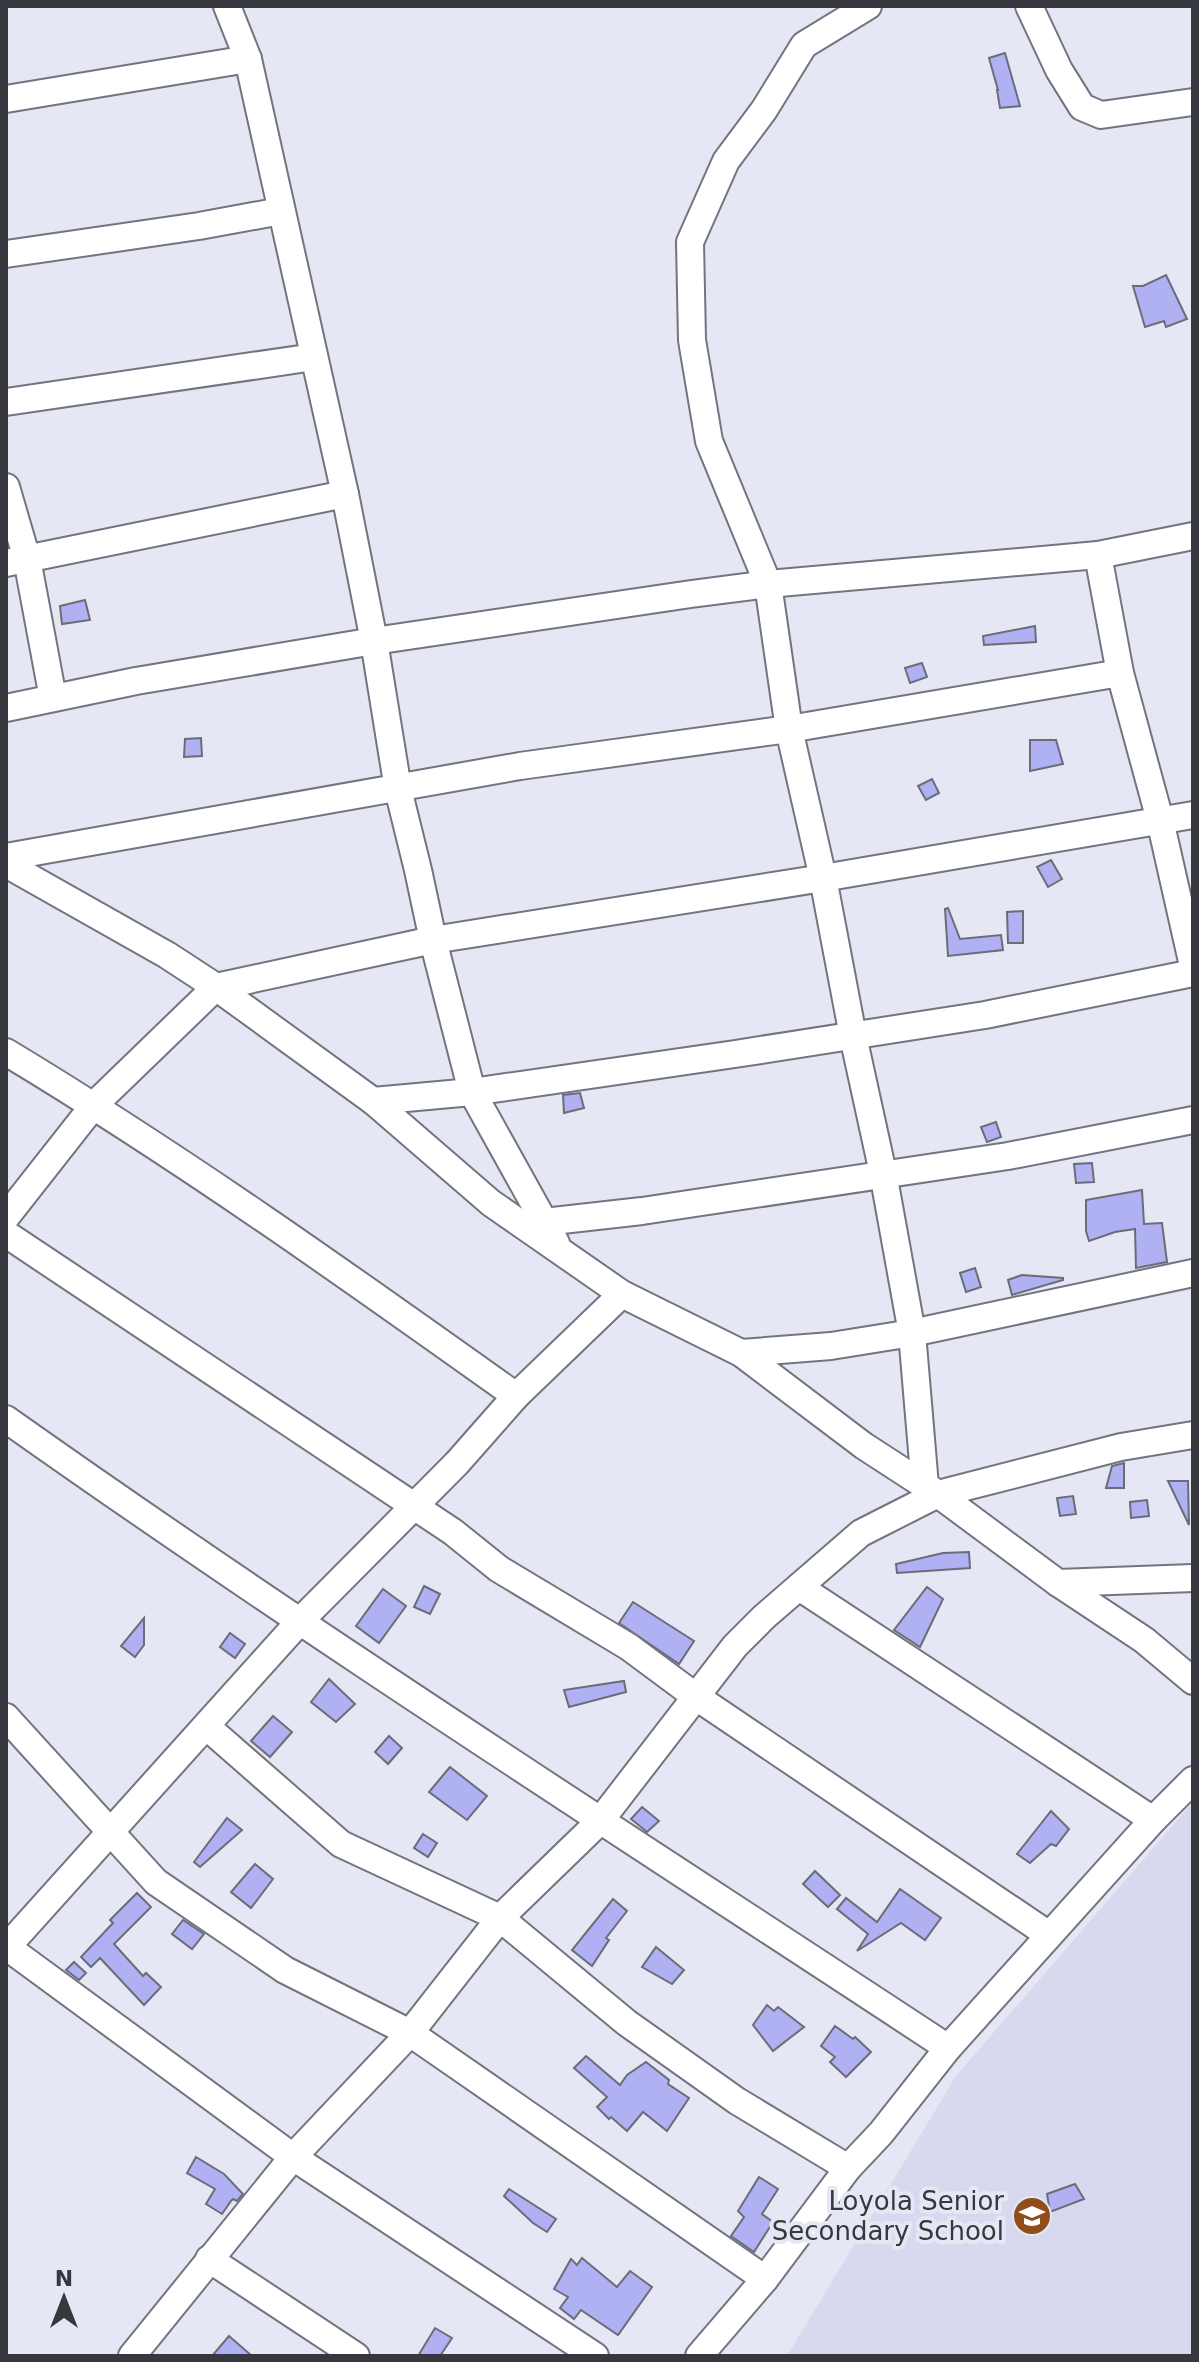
<svg xmlns="http://www.w3.org/2000/svg" width="1199" height="2362" font-family="'DejaVu Sans',sans-serif">
	<style>
		.built { fill: #d8d9ee }
		.building { fill: #b0b1f3; stroke: #6b6c78; stroke-width: 2 }
		.lines { fill: none; stroke-linecap: round; stroke-linejoin: round }
		.minor-casing { stroke: #737480; stroke-width: 30 }
		.minor { stroke: #fff; stroke-width: 26 }
		.labels { text-anchor: middle; stroke-width: 8; stroke-linejoin: round; paint-order: stroke }
		.poi-label { font-size: 26px; fill: #37383d; stroke: #e6e7f5; text-anchor: end }
	</style>
	<rect width="100%" height="100%" fill="#e6e7f5"/>
	<polygon class="built" points="1193,1802 1193,2356 787,2356 956,2076"/>
	<g class="building">
		<polygon points="1005,53 1020,106 1000,108 997,90 998,90 989,58"/>
		<polygon points="1166,275 1187,319 1166,327 1164,321 1145,327 1133,286 1143,286"/>
		<polygon points="85,600 90,620 62,624 60,606"/>
		<polygon points="1035,626 1036,642 984,645 983,636"/>
		<polygon points="922,663 927,677 910,683 905,668"/>
		<polygon points="201,738 202,756 184,757 185,739"/>
		<polygon points="1030,740 1056,740 1063,764 1030,771"/>
		<polygon points="932,779 939,793 926,800 918,786"/>
		<polygon points="1051,860 1062,879 1048,887 1037,867"/>
		<polygon points="948,908 960,939 1001,935 1003,950 948,956 945,909"/>
		<polygon points="1023,911 1023,943 1008,943 1007,912"/>
		<polygon points="580,1093 584,1108 564,1113 563,1095"/>
		<polygon points="996,1122 1001,1137 987,1142 981,1127"/>
		<polygon points="1092,1163 1094,1182 1076,1183 1074,1164"/>
		<polygon points="1142,1190 1144,1224 1162,1223 1167,1262 1136,1268 1135,1229 1115,1232 1089,1241 1086,1231 1086,1200"/>
		<polygon points="975,1268 981,1287 966,1292 960,1273"/>
		<polygon points="1022,1275 1063,1278 1063,1280 1012,1295 1008,1280"/>
		<polygon points="1124,1463 1124,1488 1106,1488 1112,1466"/>
		<polygon points="1168,1481 1188,1481 1189,1525"/>
		<polygon points="1073,1496 1076,1514 1060,1516 1057,1498"/>
		<polygon points="1147,1500 1149,1516 1131,1518 1130,1502"/>
		<polygon points="969,1552 970,1568 897,1573 896,1564 943,1553"/>
		<polygon points="424,1586 440,1594 430,1614 414,1607"/>
		<polygon points="927,1587 943,1599 920,1647 894,1630"/>
		<polygon points="383,1589 406,1606 379,1643 356,1626"/>
		<polygon points="633,1602 694,1641 679,1664 619,1623"/>
		<polygon points="144,1618 144,1645 135,1657 121,1646"/>
		<polygon points="230,1633 245,1644 235,1658 220,1647"/>
		<polygon points="329,1679 355,1704 336,1722 311,1702"/>
		<polygon points="624,1681 626,1692 569,1707 564,1690"/>
		<polygon points="273,1716 292,1732 270,1757 251,1741"/>
		<polygon points="389,1736 402,1748 388,1764 375,1752"/>
		<polygon points="450,1767 487,1796 467,1820 429,1792"/>
		<polygon points="642,1807 659,1821 647,1832 631,1819"/>
		<polygon points="1051,1811 1069,1829 1056,1846 1051,1844 1030,1863 1017,1854"/>
		<polygon points="227,1818 242,1830 200,1867 194,1862"/>
		<polygon points="423,1834 437,1843 428,1857 414,1848"/>
		<polygon points="255,1864 273,1879 251,1908 231,1892"/>
		<polygon points="815,1871 840,1895 828,1907 803,1884"/>
		<polygon points="900,1889 941,1918 925,1940 901,1923 857,1951 868,1934 837,1909 846,1898 877,1922"/>
		<polygon points="137,1893 151,1907 114,1944 143,1976 146,1973 161,1987 144,2005 100,1958 91,1967 81,1957 113,1923 110,1920"/>
		<polygon points="613,1899 627,1911 606,1938 609,1940 592,1966 572,1950"/>
		<polygon points="183,1920 204,1934 192,1949 172,1934"/>
		<polygon points="656,1947 684,1970 672,1984 642,1967"/>
		<polygon points="74,1962 86,1973 79,1980 66,1970"/>
		<polygon points="767,2005 774,2011 778,2007 804,2027 773,2051 753,2025"/>
		<polygon points="835,2026 853,2039 855,2037 871,2052 846,2077 830,2062 835,2057 821,2046"/>
		<polygon points="586,2056 620,2085 627,2075 646,2062 669,2080 668,2084 689,2098 667,2131 643,2112 627,2131 611,2117 609,2119 597,2107 607,2097 574,2068"/>
		<polygon points="196,2157 224,2174 243,2194 237,2201 233,2199 231,2201 222,2214 206,2204 215,2189 187,2173"/>
		<polygon points="759,2177 778,2189 762,2214 773,2222 754,2252 731,2236 744,2217 738,2211"/>
		<polygon points="1075,2184 1084,2199 1050,2212 1047,2194"/>
		<polygon points="509,2189 556,2219 547,2232 533,2223 504,2196"/>
		<polygon points="582,2258 617,2287 630,2271 652,2287 618,2335 581,2310 574,2319 560,2308 568,2297 554,2289 571,2259 577,2265"/>
		<polygon points="435,2328 452,2338 440,2356 418,2356"/>
		<polygon points="229,2336 252,2356 212,2356"/>
	</g>
	<g class="lines">
		<defs>
			<g id="minor">
				<polyline points="227,6 248,59 345,494 374,641 398,789 418,870 433,940 472,1092 556,1243"/>
				<polyline points="868,6 804,45 764,110 726,161 690,242 692,340 709,441 768,584 789,729 823,878 853,1036 883,1173 912,1333 925,1486"/>
				<polyline points="1029,6 1059,70 1082,107 1101,115 1193,102"/>
				<polyline points="6,99 248,59"/>
				<polyline points="6,254 199,226 281,211"/>
				<polyline points="6,402 314,357"/>
				<polyline points="6,487 27,559 53,698"/>
				<polyline points="1098,555 1120,673 1160,820 1193,966"/>
				<polyline points="6,563 345,494"/>
				<polyline points="6,708 136,681 374,641 691,594 768,584 1098,555 1193,536"/>
				<polyline points="6,857 520,766 789,729 1120,673"/>
				<polyline points="6,864 167,955 216,987 373,1101 491,1203 622,1294 741,1353 864,1446 938,1494 1058,1583 1144,1640 1193,1681"/>
				<path d="M6,1052C182,1158 349,1277 516,1396"/>
				<polyline points="373,1101 472,1092 735,1054 985,1015 1193,973"/>
				<polyline points="6,1217 94,1105 216,987 433,940 823,878 1193,815"/>
				<polyline points="544,1222 642,1211 1008,1156 1193,1120"/>
				<polyline points="6,1234 453,1532 499,1569 629,1647 695,1696 1049,1935"/>
				<polyline points="741,1353 831,1346 912,1333 1193,1273"/>
				<path d="M6,1419C314,1637 632,1840 948,2048"/>
				<polyline points="1058,1583 1193,1578"/>
				<polyline points="799,1587 1153,1820"/>
				<polyline points="6,1717 156,1882 285,1970 410,2033 765,2279"/>
				<polyline points="206,1726 341,1844 500,1918 627,2023 737,2101 848,2168"/>
				<polyline points="7,1947 293,2157 595,2356"/>
				<polyline points="6,1948 300,1621 457,1463 516,1396 622,1294"/>
				<polyline points="209,2259 356,2356"/>
				<polyline points="132,2356 293,2157 410,2033 500,1918 600,1821 735,1646 764,1617 861,1533 938,1494 1121,1447 1193,1435"/>
				<polyline points="699,2356 765,2279 848,2168 881,2133 948,2048 1153,1820 1193,1780"/>
			</g>
		</defs>
		<use href="#minor" class="minor-casing"/>
		<use href="#minor" class="minor"/>
	</g>
	<defs>
		<symbol id="school-disc" viewBox="-11 -11 22 22"><circle r="9.5" fill="#8e4d19" stroke="#e6e7f5"/><path d="M0-5L7-2L0 1L-7-2ZM-4 1L0 2.5L4 1V4Q0 6-4 4Z" fill="#fff"/></symbol>
	</defs>
	<g fill-rule="evenodd">
		<use href="#school-disc" x="1010" y="2194" width="44" height="44"/>
	</g>
	<g class="labels">
		<g class="poi-label">
			<text x="1004" y="2210">Loyola Senior<tspan x="1004" dy="30">Secondary School</tspan></text>
		</g>
	</g>
	<rect width="1199" height="2362" fill="none" stroke="#37383d" stroke-width="16"/>
	<g transform="translate(64 2298)" stroke="#e6e7f5" stroke-width="6" paint-order="stroke">
	<path d="M0-6L14 30L0 20L-14 30Z" fill="#37383d"/>
	<text y="-12" font-size="22" font-weight="bold" text-anchor="middle" fill="#37383d">N</text>
	</g>
</svg>
